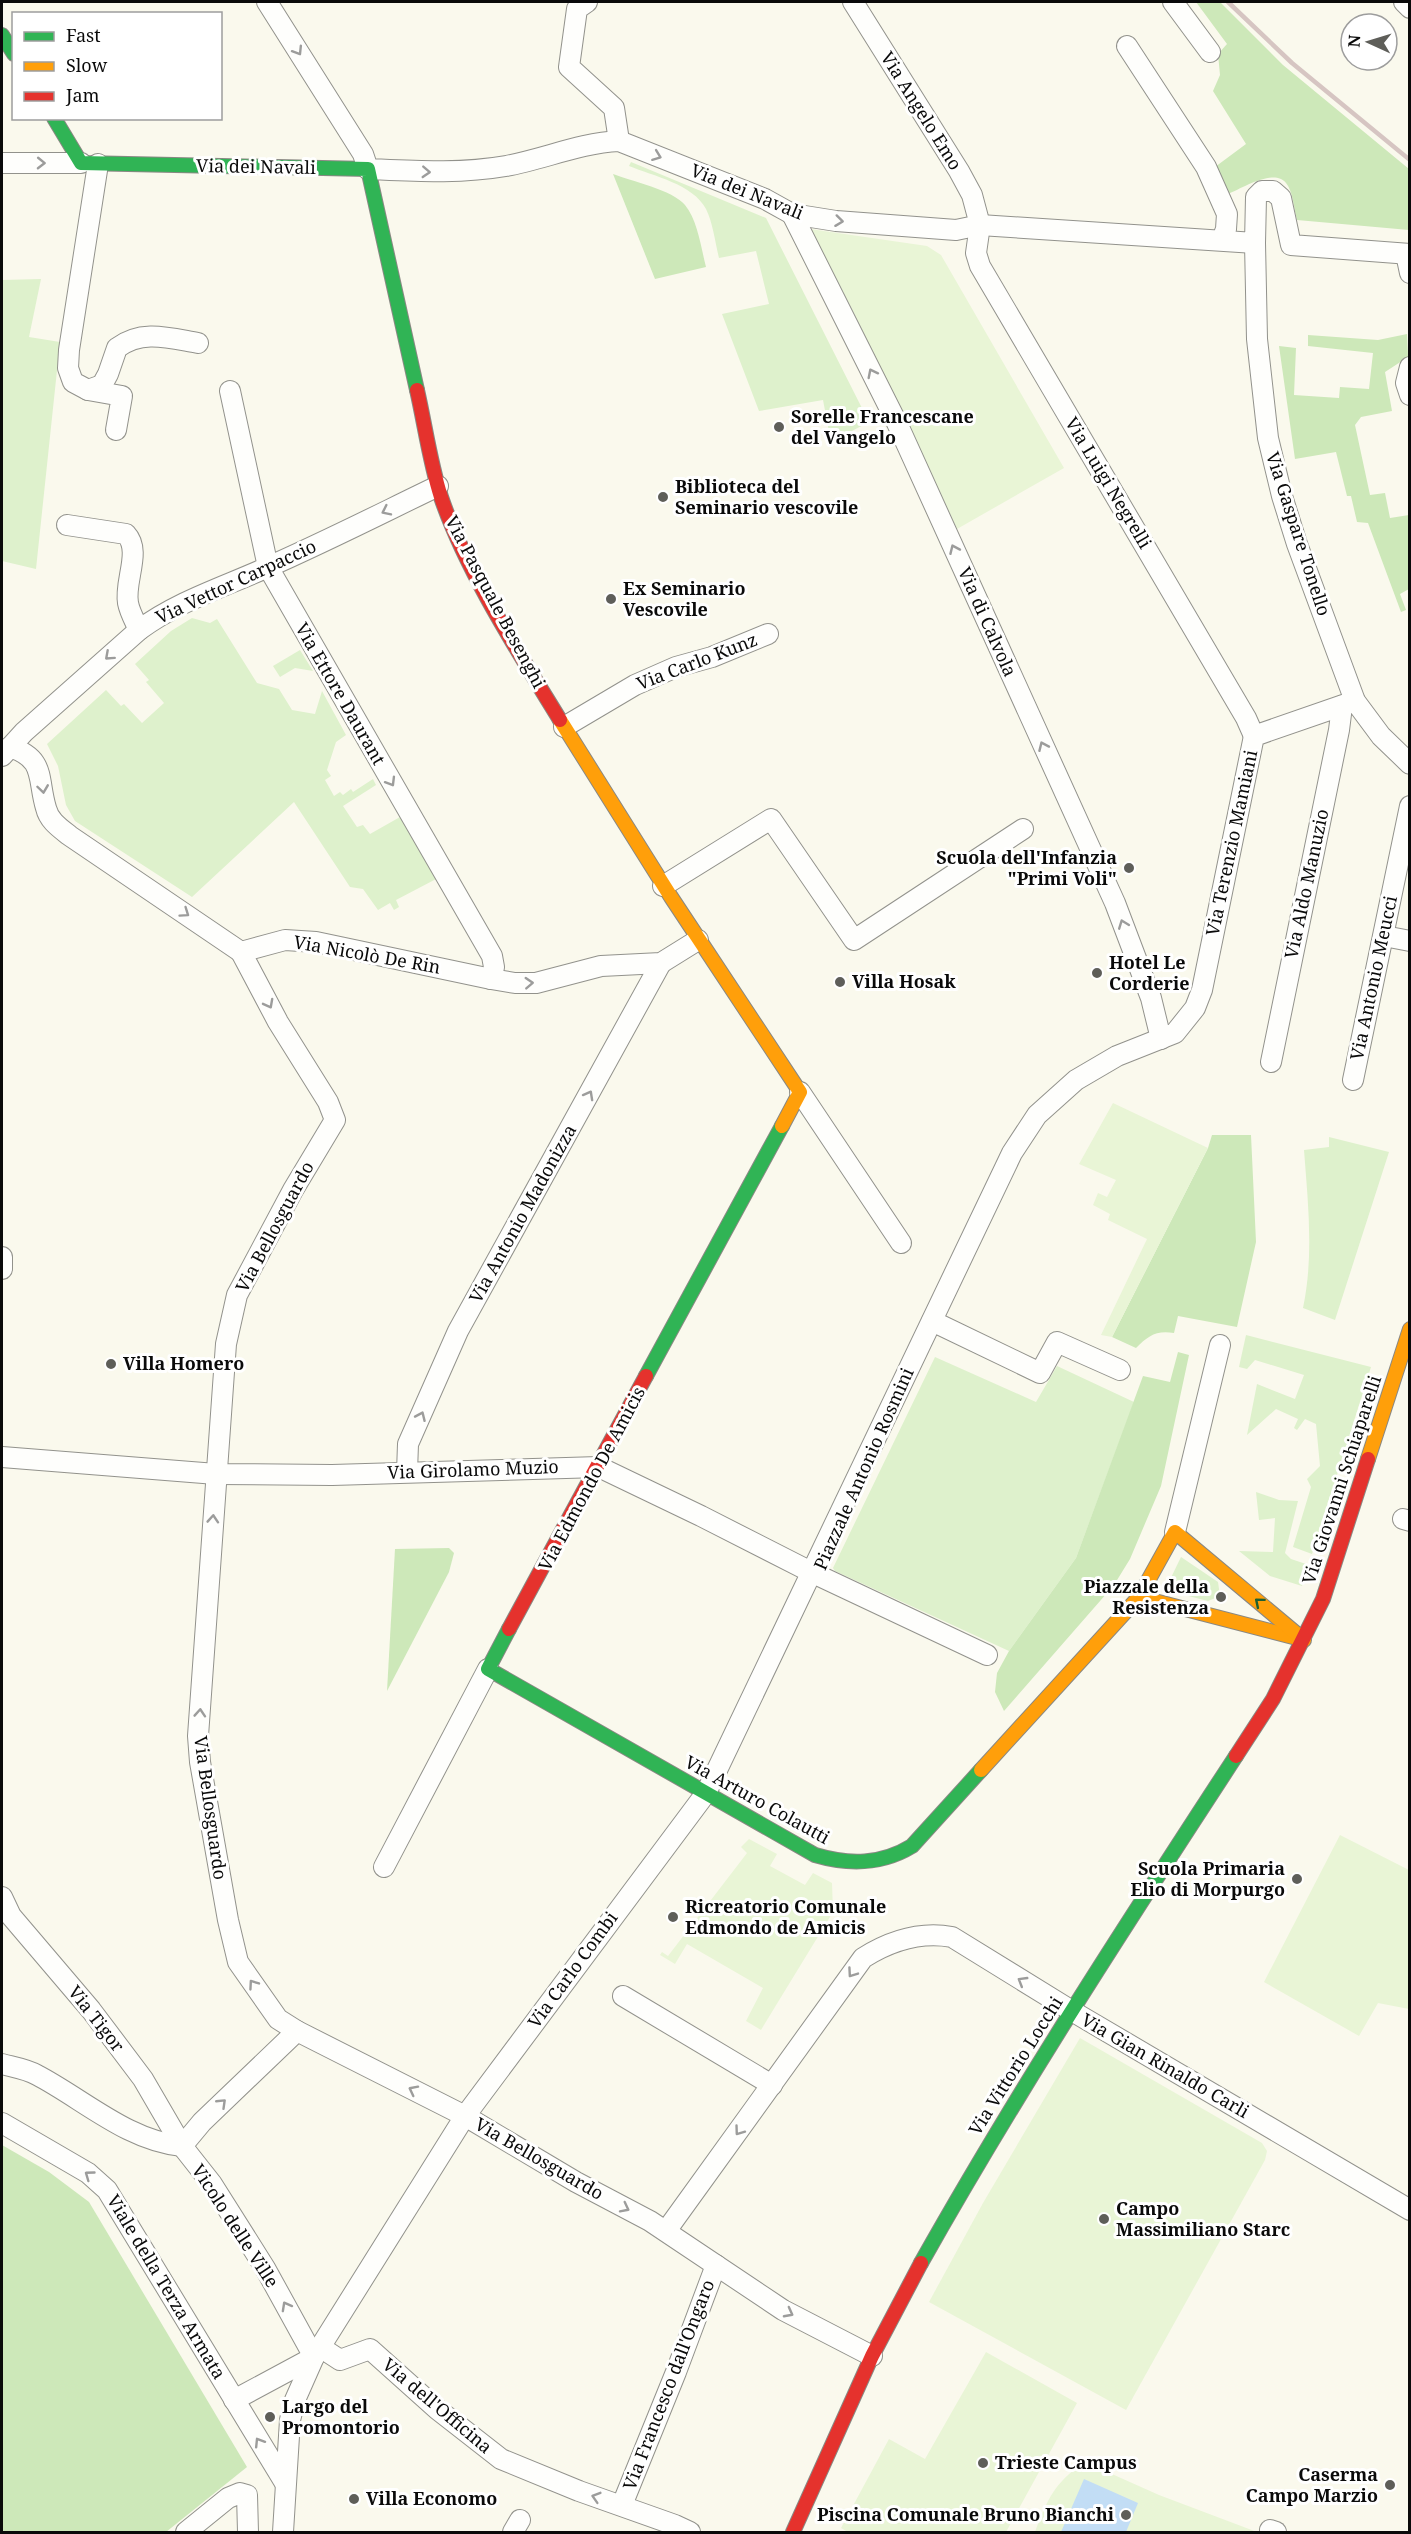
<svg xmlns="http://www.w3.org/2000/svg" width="1411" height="2534" font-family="'Noto Serif',serif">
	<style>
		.green { fill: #def1cc }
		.forest { fill: #cde8b9 }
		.pitch { fill: #e9f5d6 }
		.water { fill: #c2ddf5 }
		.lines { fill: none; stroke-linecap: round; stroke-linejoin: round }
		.street-casing { stroke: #92928c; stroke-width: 22 }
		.fast-casing { stroke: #898883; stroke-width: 16 }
		.slow-casing { stroke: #898883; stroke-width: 16 }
		.jam-casing { stroke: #898883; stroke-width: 16 }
		.street { stroke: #fefefc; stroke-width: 20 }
		.fast { stroke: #30b455; stroke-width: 14 }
		.slow { stroke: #ff9f0a; stroke-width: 14 }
		.jam { stroke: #e5322d; stroke-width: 14 }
		.rail { stroke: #d6c5c2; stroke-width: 4.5 }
		.oneway { stroke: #9c9c9b }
		.oneway2 { stroke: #1d5f30 }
		.poi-dot { fill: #5e5e59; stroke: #fff; stroke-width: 2 }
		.labels { text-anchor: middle; stroke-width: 6; stroke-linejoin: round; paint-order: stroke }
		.street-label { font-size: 18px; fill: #0a0a0a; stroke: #fff }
		.poi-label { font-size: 18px; font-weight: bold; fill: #0a0a0a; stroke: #fff; text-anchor: start }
	</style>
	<rect width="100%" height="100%" fill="#faf9ed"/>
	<g class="green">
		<path d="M631,162L766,218L869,422L831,442L823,400L759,411L722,314L769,304L756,251L719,258C715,242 713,223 706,209C693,184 653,176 629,166Z"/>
		<polygon points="41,279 29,337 60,342 36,569 2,561 2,280"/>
		<polygon points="192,618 210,623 217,619 257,683 279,689 292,710 315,714 322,691 346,735 336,742 327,770 331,776 325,780 334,796 340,792 343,795 351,789 353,792 373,779 376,785 343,806 357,827 363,825 370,834 400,817 438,878 396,900 399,907 394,910 390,903 378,910 363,889 350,887 294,802 192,897 75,821 66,805 58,766 47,744 106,690 121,706 124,704 142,723 164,703 146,682 149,680 135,664 171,631"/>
		<polygon points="300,650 313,671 295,668 280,677 273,666"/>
		<path d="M1329,1137L1389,1152L1335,1320L1303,1308C1314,1256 1308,1203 1304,1150L1329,1147Z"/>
		<polygon points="1246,1335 1371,1367 1312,1554 1293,1547 1311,1487 1307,1479 1320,1466 1316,1424 1305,1419 1297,1430 1294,1428 1298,1419 1276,1409 1247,1435 1257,1384 1295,1399 1304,1375 1255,1360 1247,1369 1239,1367"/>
		<polygon points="935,1357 1036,1402 1057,1366 1134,1402 1076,1558 1009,1651 835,1571 833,1568"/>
		<polygon points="1256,1492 1279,1500 1298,1501 1285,1553 1291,1559 1309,1565 1302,1586 1270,1576 1239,1551 1273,1552 1275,1518 1259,1520"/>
		<polygon points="1181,1557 1218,1582 1220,1596 1208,1601 1165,1590"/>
	</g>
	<g class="forest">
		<path d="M1196,2H1220L1283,65L1409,169V230L1297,220C1294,210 1293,191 1286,183C1274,168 1243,188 1228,194L1215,167L1246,144L1213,91L1220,75L1218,54L1227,44Z"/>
		<path d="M613,174C631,181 673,190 685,205C698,221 701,248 706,267L655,279Z"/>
		<polygon points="1407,334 1408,357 1385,372 1392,411 1361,417 1355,425 1370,495 1385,493 1390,518 1409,515 1409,589 1400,594 1406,610 1401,612 1368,523 1357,522 1351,496 1347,496 1336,452 1295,459 1279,346 1296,348 1294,395 1339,398 1340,387 1369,389 1373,353 1308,346 1308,335 1378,340"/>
		<path d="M1212,1135H1251L1256,1242L1237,1327L1178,1316L1174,1333C1156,1330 1148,1336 1136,1348L1112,1337L1208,1148Z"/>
		<polygon points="1178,1352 1189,1355 1161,1486 1130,1559 1114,1585 1004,1711 995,1692 997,1673 1009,1651 1076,1558 1143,1376 1170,1382"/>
		<polygon points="449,1548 454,1553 449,1572 387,1691 395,1549"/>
		<polygon points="2,2145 49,2172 89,2202 247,2467 166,2532 2,2532"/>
	</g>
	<g class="pitch">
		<polygon points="810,229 927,246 941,255 1064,468 957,529 854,313"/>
		<polygon points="1113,1103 1208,1148 1112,1337 1101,1335 1147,1239 1108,1220 1110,1214 1093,1205 1098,1193 1107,1197 1116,1180 1079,1164"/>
		<polygon points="1340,1835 1409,1870 1409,2009 1378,2003 1359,2036 1264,1982"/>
		<polygon points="749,1839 777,1854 770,1866 805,1885 813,1873 832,1883 833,1912 761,2030 746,2021 763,1988 687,1944 675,1964 660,1955 662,1952 668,1956 747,1853 741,1847"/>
		<polygon points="1080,2038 1262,2143 1267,2151 1265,2160 1126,2410 929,2302 983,2203"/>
		<polygon points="986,2352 1077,2403 1006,2532 848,2532 841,2528 889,2439 925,2459"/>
		<path d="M1085,2462L1159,2495L1257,2532H1035C1048,2498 1054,2483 1085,2462Z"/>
	</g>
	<polygon class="water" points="1084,2479 1138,2503 1126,2532 1061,2532"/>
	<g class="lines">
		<defs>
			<g id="street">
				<path d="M267,2L363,154L368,169C415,171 460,174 506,166C544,159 580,143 619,141L765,199L792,214L836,221L956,230L980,225L1255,243L1256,197L1262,191H1273L1281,198L1291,245L1410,254"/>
				<polyline points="587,2 577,9 569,67 614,108 619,141"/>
				<polyline points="853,2 959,171 972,195 980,225 976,253 980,266 1246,718 1254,736"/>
				<polyline points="1173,2 1210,52"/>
				<polyline points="1404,2 1410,8"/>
				<polyline points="1127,46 1206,167 1227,214 1226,229 1222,240"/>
				<polyline points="2,163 81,163"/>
				<path d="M98,164L69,350L68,368L73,382L88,390L102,385L108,374L117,348C142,329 169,338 198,343"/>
				<polyline points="792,214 897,423 1115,903 1151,998 1161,1039"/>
				<polyline points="1255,243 1257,339 1268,438 1282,496 1297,544 1355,701 1381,736 1410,764"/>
				<polyline points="1406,254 1410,273"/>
				<polyline points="1410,367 1406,383 1410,395"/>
				<polyline points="88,390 122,396 116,430"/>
				<polyline points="230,391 268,567 492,956 494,967 491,979"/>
				<path d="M67,525L126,534C142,551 124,581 128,603C130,613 135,621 139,630"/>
				<polyline points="564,727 635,685 676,667 712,657 768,634"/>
				<path d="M10,747C46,759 37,778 46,808C49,821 60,828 70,836L241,952L285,940L316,942L491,979L515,983H536L601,966L661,963L698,940"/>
				<path d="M2,756L24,732L139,630C178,601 224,587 268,567C325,542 382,513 438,486"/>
				<polyline points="663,886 771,819 854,940 1023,829"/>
				<polyline points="1384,936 1410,941"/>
				<polyline points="241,952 278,1022 328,1102 335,1120 293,1190 237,1295 226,1344 198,1736 200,1762 228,1920 238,1962 278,2019 297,2031 465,2116 576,2182 650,2221 783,2310 872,2356"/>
				<polyline points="1271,1062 1339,730 1342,706"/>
				<polyline points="1353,1080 1410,806"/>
				<polyline points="800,1092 901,1243"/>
				<polyline points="2,1257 2,1269"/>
				<polyline points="932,1321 1040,1373 1057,1342 1120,1370"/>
				<polyline points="2,1457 216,1474 332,1475 599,1467 701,1516 813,1573 987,1655"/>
				<polyline points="407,1472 408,1444 458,1331 661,963"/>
				<polyline points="1403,1519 1410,1521"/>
				<polyline points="1175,1532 1220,1345"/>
				<polyline points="384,1867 488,1669"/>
				<polyline points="2,1897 11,1916 91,2010 143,2079 182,2146 212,2184 265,2268 314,2357"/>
				<polyline points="623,1996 772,2085"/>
				<path d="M2,2064C13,2067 27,2069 37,2075C83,2099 128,2141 182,2146"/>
				<polyline points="2,2123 88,2173 107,2190 285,2483"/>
				<polyline points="182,2146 202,2122 297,2031"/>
				<path d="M666,2231L863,1958C890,1941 919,1931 952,1937L1072,2011L1410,2210"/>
				<polyline points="320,2347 340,2360 370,2349 437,2409 501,2459 579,2491 675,2525 690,2532"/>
				<polyline points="234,2400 314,2357"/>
				<polyline points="622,2505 676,2372 716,2265"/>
				<polyline points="1270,2530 1276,2532"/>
				<polyline points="186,2532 228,2498 240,2493 247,2495 248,2532"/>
				<polyline points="283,2532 290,2420 295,2400 314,2357 465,2116 706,1793 1012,1153 1037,1115 1076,1080 1117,1056 1175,1033 1195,1008 1202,990 1254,736 1355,701"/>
				<polyline points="513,2532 520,2520"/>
			</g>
			<g id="fast">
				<polyline points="2,35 14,54"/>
				<polyline points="54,118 81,163 368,169 417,390"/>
				<polyline points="646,1376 782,1126"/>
				<path d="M509,1629L488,1669L815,1855C849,1865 881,1865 912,1846L981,1770"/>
				<path d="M921,2263C1019,2089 1127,1923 1236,1756"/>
			</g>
			<g id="slow">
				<polyline points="560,720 671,897 800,1092 782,1126"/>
				<polyline points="1368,1459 1410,1329"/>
				<polyline points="1139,1597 1297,1638"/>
				<polyline points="981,1770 1139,1597 1175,1532 1304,1640"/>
			</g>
			<g id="jam">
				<path d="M417,390C425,425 430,463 441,497C466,571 519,653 560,720"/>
				<polyline points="509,1629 646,1376"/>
				<polyline points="1236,1756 1273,1699 1323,1599 1368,1459"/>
				<polyline points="793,2532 872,2356 921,2263"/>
			</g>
		</defs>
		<use href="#street" class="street-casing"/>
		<use href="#fast" class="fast-casing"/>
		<use href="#slow" class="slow-casing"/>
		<use href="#jam" class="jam-casing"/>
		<use href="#street" class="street"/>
		<use href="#fast" class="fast"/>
		<use href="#slow" class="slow"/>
		<use href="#jam" class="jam"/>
		<polyline class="rail" points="1228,2 1292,63 1410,160"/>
	</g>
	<defs><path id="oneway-chevron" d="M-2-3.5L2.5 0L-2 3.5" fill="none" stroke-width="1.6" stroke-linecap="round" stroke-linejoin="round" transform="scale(1.5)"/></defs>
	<g class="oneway">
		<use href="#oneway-chevron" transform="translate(298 51) rotate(58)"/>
		<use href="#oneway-chevron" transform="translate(657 156) rotate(21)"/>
		<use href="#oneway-chevron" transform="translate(41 163) rotate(1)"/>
		<use href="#oneway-chevron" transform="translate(426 172) rotate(3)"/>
		<use href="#oneway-chevron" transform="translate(839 221) rotate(7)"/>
		<use href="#oneway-chevron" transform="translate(872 373) rotate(-117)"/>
		<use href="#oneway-chevron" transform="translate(386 511) rotate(154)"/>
		<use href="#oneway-chevron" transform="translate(954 549) rotate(-114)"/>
		<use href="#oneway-chevron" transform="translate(109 656) rotate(138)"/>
		<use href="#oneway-chevron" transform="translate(1043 746) rotate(-114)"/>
		<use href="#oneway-chevron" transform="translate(391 782) rotate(59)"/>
		<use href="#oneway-chevron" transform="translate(43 789) rotate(82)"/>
		<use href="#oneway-chevron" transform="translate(185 913) rotate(35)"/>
		<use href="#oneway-chevron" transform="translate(1123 924) rotate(-111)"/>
		<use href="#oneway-chevron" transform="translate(529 983) rotate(-3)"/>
		<use href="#oneway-chevron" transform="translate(269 1004) rotate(62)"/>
		<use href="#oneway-chevron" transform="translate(589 1095) rotate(-61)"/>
		<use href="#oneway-chevron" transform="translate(421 1416) rotate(-66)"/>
		<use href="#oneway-chevron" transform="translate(213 1519) rotate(-86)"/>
		<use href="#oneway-chevron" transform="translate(200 1713) rotate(-86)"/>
		<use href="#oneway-chevron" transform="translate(852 1973) rotate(125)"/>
		<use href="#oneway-chevron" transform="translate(1022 1981) rotate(-149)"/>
		<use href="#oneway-chevron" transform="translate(253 1984) rotate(-125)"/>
		<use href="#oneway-chevron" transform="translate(413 2090) rotate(-153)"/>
		<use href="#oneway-chevron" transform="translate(222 2103) rotate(-44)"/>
		<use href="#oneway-chevron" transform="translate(739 2131) rotate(126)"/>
		<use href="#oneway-chevron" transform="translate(89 2175) rotate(-144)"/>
		<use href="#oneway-chevron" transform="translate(625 2208) rotate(27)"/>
		<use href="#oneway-chevron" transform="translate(286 2306) rotate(-119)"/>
		<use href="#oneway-chevron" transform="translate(789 2313) rotate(28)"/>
		<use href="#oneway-chevron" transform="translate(259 2442) rotate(-122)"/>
		<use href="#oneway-chevron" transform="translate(596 2497) rotate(-163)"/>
	</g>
	<use class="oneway2" href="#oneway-chevron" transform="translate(1259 1602) rotate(-140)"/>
	<g class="poi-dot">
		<circle cx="779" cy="427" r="6"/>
		<circle cx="663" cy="497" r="6"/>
		<circle cx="611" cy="599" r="6"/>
		<circle cx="1129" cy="868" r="6"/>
		<circle cx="1097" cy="973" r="6"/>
		<circle cx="840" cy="982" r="6"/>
		<circle cx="111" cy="1364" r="6"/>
		<circle cx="1221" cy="1597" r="6"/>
		<circle cx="1297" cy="1879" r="6"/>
		<circle cx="673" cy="1917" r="6"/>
		<circle cx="1104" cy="2219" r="6"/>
		<circle cx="270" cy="2417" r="6"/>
		<circle cx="983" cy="2463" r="6"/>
		<circle cx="1390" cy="2485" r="6"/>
		<circle cx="354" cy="2499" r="6"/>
		<circle cx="1126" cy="2515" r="6"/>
	</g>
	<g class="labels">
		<g class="street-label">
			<text transform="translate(921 111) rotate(58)" y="6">Via Angelo Emo</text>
			<text transform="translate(256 167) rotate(1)" y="6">Via dei Navali</text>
			<text transform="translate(747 192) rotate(22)" y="6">Via dei Navali</text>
			<text transform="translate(1108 483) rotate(59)" y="6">Via Luigi Negrelli</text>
			<text transform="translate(1298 534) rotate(72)" y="6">Via Gaspare Tonello</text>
			<text transform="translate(236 582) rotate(-25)" y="6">Via Vettor Carpaccio</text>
			<text transform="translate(495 602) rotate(62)" y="6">Via Pasquale Besenghi</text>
			<text transform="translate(987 622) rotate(66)" y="6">Via di Calvola</text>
			<text transform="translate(697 662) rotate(-21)" y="6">Via Carlo Kunz</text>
			<text transform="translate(340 694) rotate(60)" y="6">Via Ettore Daurant</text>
			<text transform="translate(1232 843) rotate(-78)" y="6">Via Terenzio Mamiani</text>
			<text transform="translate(1307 884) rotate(-78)" y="6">Via Aldo Manuzio</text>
			<text transform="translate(367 955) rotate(10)" y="6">Via Nicolò De Rin</text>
			<text transform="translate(1374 978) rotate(-78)" y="6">Via Antonio Meucci</text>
			<text transform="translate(523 1214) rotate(-61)" y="6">Via Antonio Madonizza</text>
			<text transform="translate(275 1227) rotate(-62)" y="6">Via Bellosguardo</text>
			<text transform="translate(864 1469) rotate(-66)" y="6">Piazzale Antonio Rosmini</text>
			<text transform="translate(473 1470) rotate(-2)" y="6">Via Girolamo Muzio</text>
			<text transform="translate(592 1479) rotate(-62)" y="6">Via Edmondo De Amicis</text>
			<text transform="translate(1342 1480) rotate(-72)" y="6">Via Giovanni Schiaparelli</text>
			<text transform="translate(757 1800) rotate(29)" y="6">Via Arturo Colautti</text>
			<text transform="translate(210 1808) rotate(82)" y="6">Via Bellosguardo</text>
			<text transform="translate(573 1970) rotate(-54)" y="6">Via Carlo Combi</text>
			<text transform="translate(96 2019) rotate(52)" y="6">Via Tigor</text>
			<text transform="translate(1016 2066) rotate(-58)" y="6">Via Vittorio Locchi</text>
			<text transform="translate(1165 2066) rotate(30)" y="6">Via Gian Rinaldo Carli</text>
			<text transform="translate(539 2159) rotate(30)" y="6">Via Bellosguardo</text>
			<text transform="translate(235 2226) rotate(57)" y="6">Vicolo delle Ville</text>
			<text transform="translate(166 2287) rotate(59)" y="6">Viale della Terza Armata</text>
			<text transform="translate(669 2385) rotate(-69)" y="6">Via Francesco dall'Ongaro</text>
			<text transform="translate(437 2406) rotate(40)" y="6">Via dell'Officina</text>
		</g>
		<g class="poi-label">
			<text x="791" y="423">Sorelle Francescane<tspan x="791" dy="21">del Vangelo</tspan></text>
			<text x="675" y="493">Biblioteca del<tspan x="675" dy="21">Seminario vescovile</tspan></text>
			<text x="623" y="595">Ex Seminario<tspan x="623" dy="21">Vescovile</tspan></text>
			<text x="1117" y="864" text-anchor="end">Scuola dell'Infanzia<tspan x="1117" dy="21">"Primi Voli"</tspan></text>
			<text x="1109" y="969">Hotel Le<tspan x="1109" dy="21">Corderie</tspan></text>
			<text x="852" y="988">Villa Hosak</text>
			<text x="123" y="1370">Villa Homero</text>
			<text x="1209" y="1593" text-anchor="end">Piazzale della<tspan x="1209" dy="21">Resistenza</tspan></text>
			<text x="1285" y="1875" text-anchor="end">Scuola Primaria<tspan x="1285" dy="21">Elio di Morpurgo</tspan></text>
			<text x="685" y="1913">Ricreatorio Comunale<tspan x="685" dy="21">Edmondo de Amicis</tspan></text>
			<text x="1116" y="2215">Campo<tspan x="1116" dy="21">Massimiliano Starc</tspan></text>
			<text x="282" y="2413">Largo del<tspan x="282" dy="21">Promontorio</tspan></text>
			<text x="995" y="2469">Trieste Campus</text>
			<text x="1378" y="2481" text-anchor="end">Caserma<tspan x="1378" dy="21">Campo Marzio</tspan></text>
			<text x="366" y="2505">Villa Economo</text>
			<text x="1114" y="2521" text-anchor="end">Piscina Comunale Bruno Bianchi</text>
		</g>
	</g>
	<rect width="1411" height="2534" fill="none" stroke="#0a0a0a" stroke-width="6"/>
	<rect x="12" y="12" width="210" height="108" fill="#ffffff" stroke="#9d9d9d" stroke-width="1.5"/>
	<rect x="24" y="32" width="30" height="9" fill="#30b455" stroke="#9d9d9d" stroke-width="1.5"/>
	<text x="66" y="42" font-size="18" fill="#0a0a0a">Fast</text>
	<rect x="24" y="62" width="30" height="9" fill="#ff9f0a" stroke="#9d9d9d" stroke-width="1.5"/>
	<text x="66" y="72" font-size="18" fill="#0a0a0a">Slow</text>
	<rect x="24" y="92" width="30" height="9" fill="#e5322d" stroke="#9d9d9d" stroke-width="1.5"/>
	<text x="66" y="102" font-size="18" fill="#0a0a0a">Jam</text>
	<g transform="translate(1369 42) rotate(274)"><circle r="28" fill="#ffffff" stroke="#9d9d9d" stroke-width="1.5"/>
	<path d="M0-4.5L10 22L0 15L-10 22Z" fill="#5e5e59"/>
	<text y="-9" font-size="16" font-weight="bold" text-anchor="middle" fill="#0a0a0a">N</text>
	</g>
</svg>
